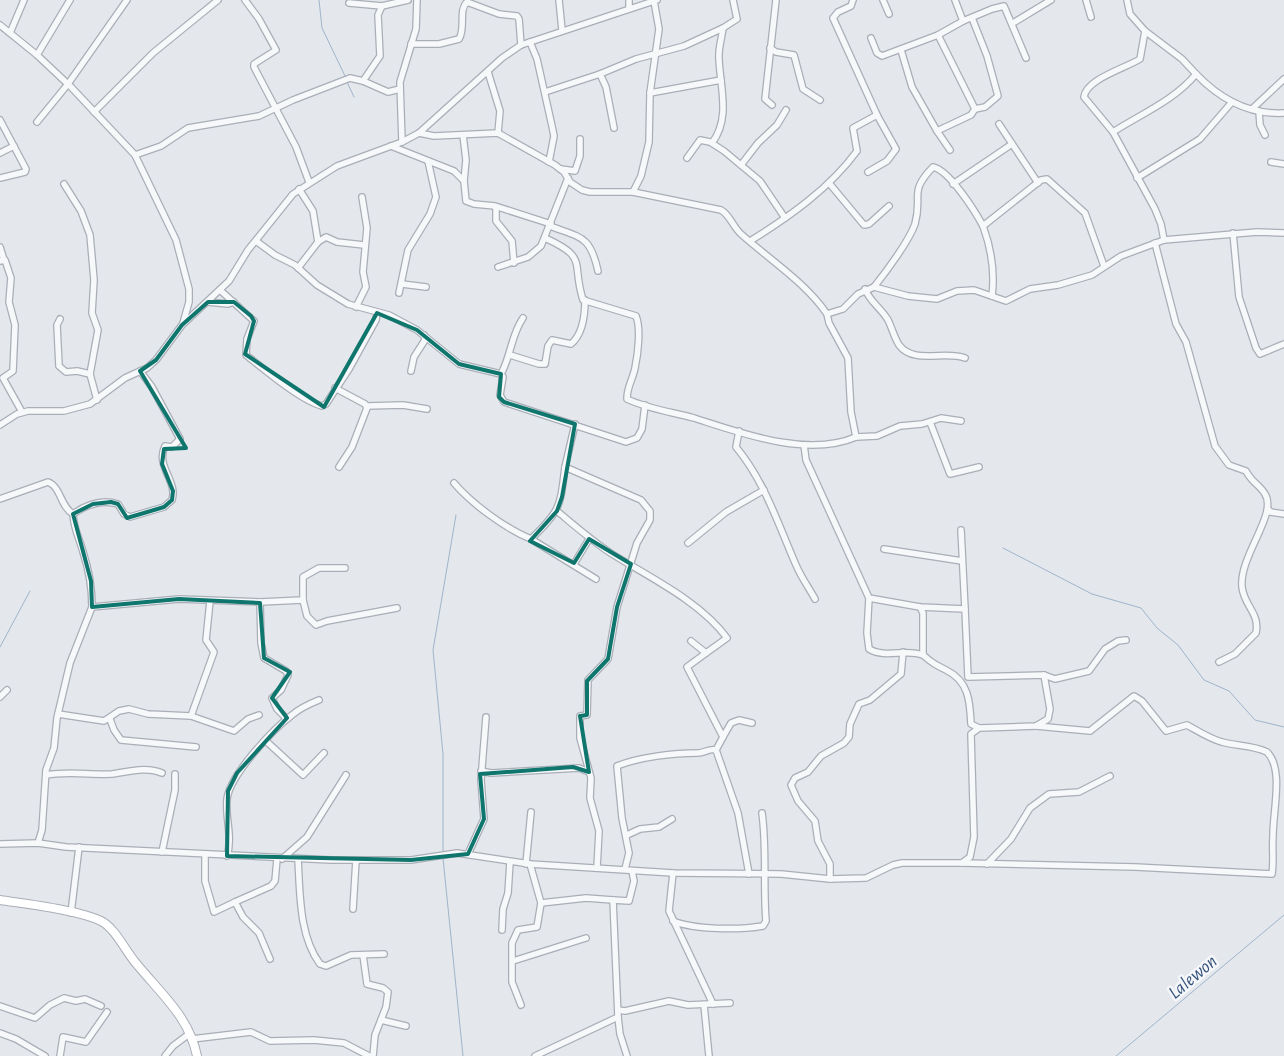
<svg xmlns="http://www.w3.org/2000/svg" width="1284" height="1056" font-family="'Alegreya Sans',sans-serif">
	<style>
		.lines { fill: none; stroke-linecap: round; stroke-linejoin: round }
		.stream { stroke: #9fb4cc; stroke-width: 1 }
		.street-casing { stroke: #a9aeb7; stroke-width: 8 }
		.secondary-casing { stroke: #a9aeb7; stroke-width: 10 }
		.street { stroke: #f7f8fa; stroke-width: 5.5 }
		.secondary { stroke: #fff; stroke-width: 8 }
		.marked { fill: none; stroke: #0f766e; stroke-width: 4; stroke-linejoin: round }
		.labels { text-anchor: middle; stroke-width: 5; stroke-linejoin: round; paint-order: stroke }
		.water-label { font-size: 19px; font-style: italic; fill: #34527a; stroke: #f4f6f9 }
	</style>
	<rect width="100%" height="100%" fill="#e4e7ec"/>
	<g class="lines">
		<g class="stream">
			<polyline points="319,0 322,28 346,78"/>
			<polyline points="347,82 354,97"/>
			<polyline points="1003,548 1092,594 1141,608 1157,628 1178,645 1204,680 1229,691 1255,720 1284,727"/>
			<polyline points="0,647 30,591"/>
			<polyline points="443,854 443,754 433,650 456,515"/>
			<polyline points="443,858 463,1056"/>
			<polyline points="1116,1056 1284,915"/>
		</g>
		<defs>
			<g id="street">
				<polyline points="245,0 259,19 276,50 254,64 254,67 296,147 309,182"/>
				<polyline points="559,0 562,30"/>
				<polyline points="853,0 851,6 838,12 833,18 877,115 896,149 887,161 868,172"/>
				<polyline points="883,0 889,14"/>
				<polyline points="1086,0 1091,17"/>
				<path d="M1127,0L1130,14L1145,31L1140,59C1126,68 1086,79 1084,97L1113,132L1155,209L1161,224L1164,240"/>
				<polyline points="349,3 382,6"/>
				<polyline points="629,8 629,0"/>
				<polyline points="972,18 987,56 998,96 985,107 975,109"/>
				<polyline points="963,21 992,9 1004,6 1026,58"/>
				<polyline points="1013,23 1051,0"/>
				<polyline points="0,25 37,55 71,87 135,155 176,240 189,289 189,302 183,323"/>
				<polyline points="1145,31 1182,59 1196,74"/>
				<polyline points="10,33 24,0"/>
				<polyline points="871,38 877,53 882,56 938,35 963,21 955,0"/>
				<polyline points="530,42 537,59 552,126 554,136 549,162"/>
				<path d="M411,44H439L459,39C466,28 458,11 467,2L499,14L517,16L519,19L521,45"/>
				<polyline points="770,48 776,52 794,55 803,89 820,100"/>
				<polyline points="901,50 912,87 937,131 971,115 975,109 938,35"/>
				<polyline points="37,55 70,0"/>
				<polyline points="488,72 500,111 498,133"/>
				<polyline points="600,74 636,59 684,46 723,28"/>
				<polyline points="363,81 380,56 378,15 382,6 408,0"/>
				<polyline points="545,92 600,74 606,87 614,128"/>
				<polyline points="650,93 721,80"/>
				<polyline points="772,105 765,99 776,0"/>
				<polyline points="1252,109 1284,79"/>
				<polyline points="1259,111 1260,125 1265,135"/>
				<polyline points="94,112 153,53 218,0"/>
				<polyline points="0,120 26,169 25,172 0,178"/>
				<polyline points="37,122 68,84 127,0"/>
				<polyline points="999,124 1038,183"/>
				<polyline points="937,131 950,150"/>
				<path d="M1113,132C1141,114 1175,100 1196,74C1220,99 1249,115 1284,113"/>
				<path d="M419,133L434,136L498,133L555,165L564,172L570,182L582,190L590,192H633L721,210C730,215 733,227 741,234C770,260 805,282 827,314L843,309L858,294L874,287L908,296L937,299L957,291L974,290L1006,301L1030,289L1058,285L1092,275L1121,256L1164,240L1257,232L1284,233"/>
				<polyline points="463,135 466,160 464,181"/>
				<polyline points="402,142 400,82 416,29 417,0"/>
				<path d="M712,143C731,118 720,87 719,59C718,49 722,37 723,28L737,19L733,0"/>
				<polyline points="391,146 454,171 464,181 466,201 474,204 495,206 551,224"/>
				<polyline points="0,153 14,146"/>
				<polyline points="135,155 161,146 188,128 259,116 293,100 350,78 363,81 388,92 400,89"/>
				<polyline points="687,158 700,140 710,142 724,151 760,181 785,218"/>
				<polyline points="1271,162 1284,164"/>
				<polyline points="741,165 758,143 777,125 786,110"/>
				<polyline points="561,169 575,171 580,156 580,139"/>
				<polyline points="1137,178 1200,139 1232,102"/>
				<polyline points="829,183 864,225 869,224 889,206"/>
				<polyline points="64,184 81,211 90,235 94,280 92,313 98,330 90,374 97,400"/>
				<polyline points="953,184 1012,144"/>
				<polyline points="633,192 641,176 649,142 650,93 659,29 654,1"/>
				<polyline points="496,207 496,221 512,241 514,263"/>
				<path d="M550,226C581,238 590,235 598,271"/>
				<path d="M983,226C991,248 995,272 992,296"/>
				<polyline points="1233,233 1239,297 1256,348 1260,354 1284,344"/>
				<path d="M545,238C589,258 571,262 583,300L636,316C641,328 638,354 635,368C633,379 627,386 627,399C648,409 672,412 694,418C741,433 807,458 856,437"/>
				<polyline points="256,241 275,255 295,265 317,285 348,304 389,315 417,330 459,364 501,374 503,377 500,395 504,402 626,442 637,438 642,429 645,405"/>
				<path d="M750,241C789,217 830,188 857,151L853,128L877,115"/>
				<polyline points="318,242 326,237 337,242 364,245"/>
				<path d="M1155,243L1176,324L1186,342L1215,446L1229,465L1246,471C1252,483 1260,485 1265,494C1278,514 1239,556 1242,587C1244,606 1260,613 1256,633L1235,654L1219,662"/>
				<polyline points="0,247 4,260"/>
				<polyline points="0,261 5,260 11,278 9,302 15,325 13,371 3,378 22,412"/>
				<polyline points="498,267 528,257 541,246 568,178"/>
				<polyline points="298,268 318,242 313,211 299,189"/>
				<polyline points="402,284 426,287"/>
				<path d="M874,287C886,272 909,241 915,224C923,195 908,193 933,167C949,170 975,211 983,226L1041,180L1047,179L1085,213L1104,266"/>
				<path d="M865,289C870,302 881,308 888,320C892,328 894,337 899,345C914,365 945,350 965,358"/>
				<path d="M220,290L254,321L247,339L246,355C264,369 301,401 322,406L326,404L349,369L376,320L377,313"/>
				<polyline points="399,293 408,250 430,214 436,197 428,161"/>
				<polyline points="208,302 228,304 234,302"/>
				<polyline points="356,307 366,287 363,272 367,228 362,197"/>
				<polyline points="827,314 829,323 848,358 851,412 856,437 877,436 900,426 922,424 941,418 961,421"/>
				<polyline points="60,319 57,325 59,366 66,372 77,371 90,374"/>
				<path d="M510,355L539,364H545L548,346L552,340L571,344C583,334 585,315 585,300"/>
				<polyline points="411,371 414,357 425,340 424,335"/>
				<path d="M501,374C511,356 511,335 523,318"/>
				<polyline points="335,388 365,404 367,408 352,447 339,467"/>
				<polyline points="367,406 403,405 427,409"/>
				<polyline points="930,422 950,474 979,467"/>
				<polyline points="575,424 565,467 641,500 650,511 650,520 637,543 617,607 608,659 588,680 587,715 580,716 580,738 591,778 590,798 599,831 597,868"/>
				<polyline points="0,425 17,414 28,411 64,411 90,404 125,378 147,368 156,360 182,325 229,281 248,250 293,194 337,166 402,142 419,133 502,58 521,45 657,0"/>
				<path d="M739,431L736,447C765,482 778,524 796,565C801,577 809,588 815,599"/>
				<polyline points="804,445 806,460 869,598 920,607 965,609 968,677 1044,675 1050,709 1048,719 1036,726 979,728"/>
				<path d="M565,467C560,507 561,510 531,539L596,579"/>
				<path d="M454,483C472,504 506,529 531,539"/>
				<path d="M0,499L48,482C61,487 60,506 73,514"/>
				<polyline points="1269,510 1270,512 1284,514"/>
				<path d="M557,511C575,526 592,541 612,554C649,577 701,602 727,638L706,653"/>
				<path d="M73,514C86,505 102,499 118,504L124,514L130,517L164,507L172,500C178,481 155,466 165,446L172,447L180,439L152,387L140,371"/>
				<path d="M73,514C74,530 79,537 83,552C89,570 92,588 92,607"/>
				<polyline points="961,530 965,609"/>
				<polyline points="688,543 726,512 764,490"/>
				<polyline points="884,549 962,561"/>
				<polyline points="574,564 589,539"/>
				<path d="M869,598L867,633L869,649C885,659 906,648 923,655"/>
				<polyline points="303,600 307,616 316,625 327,621 397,608"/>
				<polyline points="260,602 261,643 264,658 286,671 288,675 281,690 272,698 277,709 287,719"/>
				<polyline points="691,641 706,653 687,667 723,737 716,750 738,813 749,874"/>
				<polyline points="1044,675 1055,679 1089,671 1105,649 1118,641 1126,640"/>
				<polyline points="0,697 7,690"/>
				<polyline points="58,714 104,721 119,711 129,709 148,714 191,716 234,731 248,719 259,715"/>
				<polyline points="191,716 214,652 206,640 210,601"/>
				<polyline points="110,719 114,730 121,740 196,747"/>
				<polyline points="723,737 731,723 739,720 752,723"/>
				<polyline points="266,741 303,775 324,753"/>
				<polyline points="481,771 491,773 579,768 589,772"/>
				<path d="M46,775C68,771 90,775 112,774C128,772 146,766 162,773"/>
				<polyline points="627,835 640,829 659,827 672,819"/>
				<polyline points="38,843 42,830 46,770 54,748 57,718 70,663 92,607 179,599 260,602 303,600 303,577 319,568 345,568"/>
				<path d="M0,844L38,843L66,847L331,860H411L457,853L530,864L673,873L781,874L830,879L866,878L893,865L902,863H962L970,857L974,837L971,734L979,728L971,724C970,702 969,681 946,670C936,665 932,663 923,655V613L920,607"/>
				<polyline points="162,852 175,790 175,774"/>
				<polyline points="205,854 205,881 214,912 235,902"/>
				<polyline points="468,854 484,819 481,780 486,717"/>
				<path d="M227,856C233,837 225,818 227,799C230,775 272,730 292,715C300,708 309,704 319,700"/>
				<polyline points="282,859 307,837 346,775"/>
				<path d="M298,859C300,893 299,936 320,964L326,966L351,955L384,954"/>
				<path d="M962,863L1135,867L1272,874C1274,861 1272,849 1273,836C1273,809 1284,769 1267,752C1253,745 1236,746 1222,742C1210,739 1198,731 1187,725L1166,731L1142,701L1134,696L1090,731L1036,726"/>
				<polyline points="526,864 531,812"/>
				<polyline points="530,864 541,903 586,898 613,900"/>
				<polyline points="987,864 1011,839 1030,808 1049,794 1079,792 1110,776"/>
				<path d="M625,869L629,853L622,818L617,766C639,757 674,753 698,753C705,753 709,748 716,750"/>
				<polyline points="673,873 669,911 713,1004"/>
				<polyline points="830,879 830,864 818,841 815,821 798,801 791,785 795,778 808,772 821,756 844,743 849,737 850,724 859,704 870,700 901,674 903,652"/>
				<polyline points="353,909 356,860"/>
				<polyline points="71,913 79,847"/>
				<path d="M673,921C695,930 739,930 763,926L766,921C763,885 767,849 762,813"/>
				<polyline points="502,930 503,909 508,893 510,862"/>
				<polyline points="363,955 367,984 383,988 388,992 386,1007 375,1035 373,1056"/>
				<polyline points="270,959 259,933 243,917 235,902 271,886 275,881 277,859"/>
				<polyline points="513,961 586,938"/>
				<polyline points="521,1005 512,982 512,943 518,930 537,927 541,903"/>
				<polyline points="704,1005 709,1056"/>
				<polyline points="0,1006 35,1018 50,1005 64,998 76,1001 85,999 101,1006"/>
				<polyline points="618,1010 625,1011 669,1001 688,1005 730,1003"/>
				<polyline points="381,1020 406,1026"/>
				<polyline points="0,1033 16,1039 45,1056"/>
				<polyline points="192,1039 251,1032 270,1041 314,1040 344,1043 369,1056"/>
				<polyline points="60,1056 63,1037 86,1042 107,1012"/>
				<polyline points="165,1056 173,1046 189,1034"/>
				<polyline points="535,1056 618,1017"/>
				<polyline points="627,1056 620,1034 618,1017 613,900 629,901 634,881 632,871"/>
			</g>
			<path id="secondary" d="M0,900C26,904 79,910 101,921C115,928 125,950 135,962C159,992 189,1016 197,1056"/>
		</defs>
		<use href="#street" class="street-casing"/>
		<use href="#secondary" class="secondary-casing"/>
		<use href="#street" class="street"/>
		<use href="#secondary" class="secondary"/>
	</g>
	<path class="marked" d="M208,302H234L251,316L254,321L245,354L324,407L377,313L417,330L459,364L501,374L499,397L504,402L575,424L562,497L557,511L530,541L574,563L589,539L631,564L617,607L608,659L587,681V715L580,716L589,772L573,767L480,774L484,819L468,854L411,860L227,856L228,791L237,773L287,718L272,698L290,672L264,658L260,603L179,599L92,607L91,581L73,514L93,504L111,502L118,504L127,518L164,507L172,500L173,491L162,464L164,449L186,448L140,371L156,360L182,325Z"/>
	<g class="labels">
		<g class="water-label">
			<text transform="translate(1192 976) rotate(-40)" y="7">Lalewon</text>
		</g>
	</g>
</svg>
